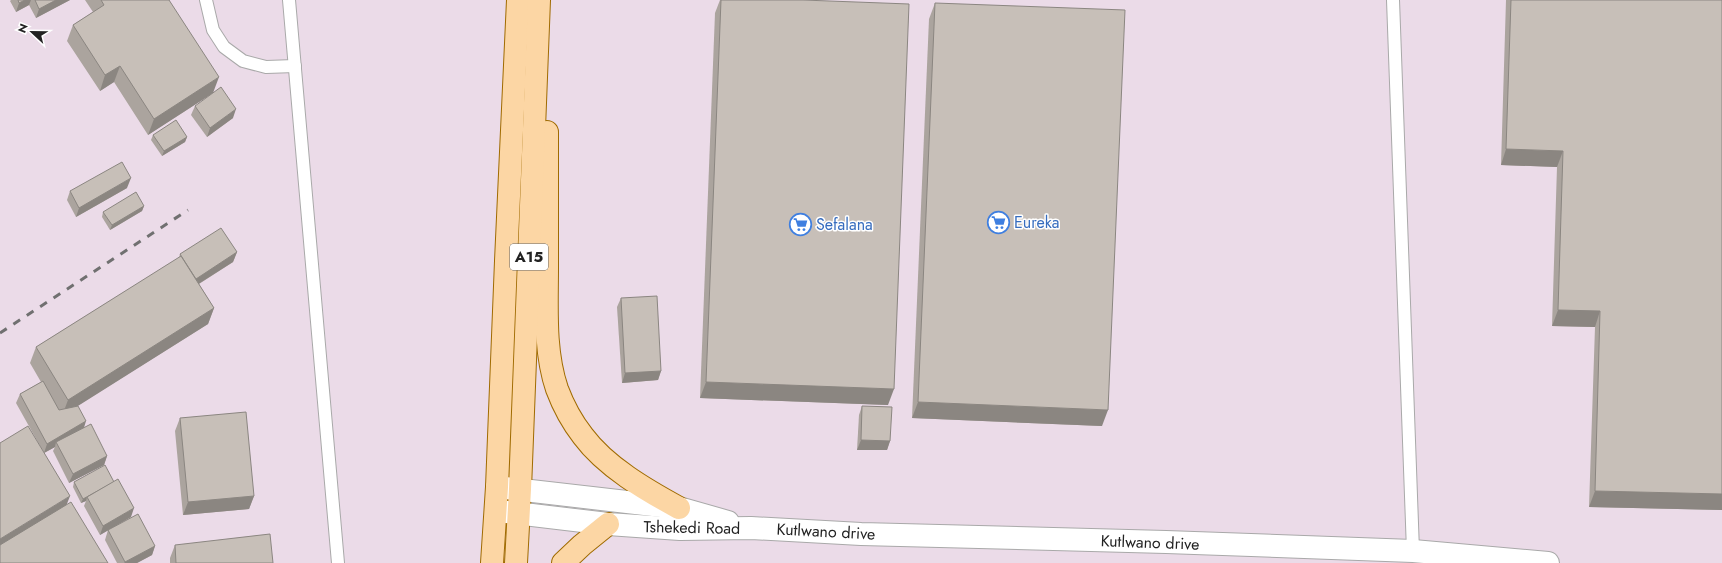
<svg xmlns="http://www.w3.org/2000/svg" width="1722" height="563" font-family="Jost,sans-serif">
	<style>
		.industrial { fill: #ebdbe8 }
		.lines { fill: none; stroke-linecap: round; stroke-linejoin: round }
		.service-casing { stroke: #a9a9a9; stroke-width: 14 }
		.tertiary-casing { stroke: #a9a9a9; stroke-width: 24 }
		.primary-casing { stroke: #a06b00; stroke-width: 24 }
		.service { stroke: #fff; stroke-width: 12 }
		.tertiary { stroke: #fff; stroke-width: 22 }
		.primary { stroke: #fcd6a4; stroke-width: 22 }
		.rail { stroke: #707070; stroke-width: 3; stroke-dasharray: 8 8; stroke-linecap: butt }
		.wall { fill: #aba49e }
		.shaded-wall { fill: #8b8681 }
		.building { fill: #c7bfb8; stroke: #8b8681 }
		.labels { text-anchor: middle; stroke-width: 3; stroke-linejoin: round; paint-order: stroke }
		.shield { fill: #fff; stroke: #646464; stroke-width: 1 }
		.shield-label { font-size: 15px; font-weight: bold; fill: #222 }
		.shop-label { font-size: 16px; fill: #366cbe; stroke: #fff; text-anchor: start }
		.street-label { font-size: 16px; fill: #222; stroke: #fff }
	</style>
	<rect width="100%" height="100%" fill="#f2efe9"/>
	<rect class="industrial" x="0" y="0" width="1722" height="563"/>
	<g class="lines">
		<defs>
			<g id="service">
				<polyline points="206,0 213,30 224,47 243,61 266,67 295,66"/>
				<polyline points="289,0 338,563"/>
				<polyline points="1393,0 1413,551"/>
			</g>
			<g id="tertiary">
				<polyline points="497,487 679,508 728,522"/>
				<polyline points="499,511 608,524 680,529 751,528 861,534 1166,542 1413,551 1548,563"/>
			</g>
			<g id="primary">
				<path d="M547,132C547,178 547,223 547,268C547,308 544,351 557,389C563,405 572,422 583,436C606,467 646,490 679,508"/>
				<polyline points="492,563 497,487 506,261 518,0"/>
				<polyline points="516,563 520,489 539,0"/>
				<polyline points="563,563 582,545 608,524"/>
			</g>
		</defs>
		<use href="#service" class="service-casing"/>
		<use href="#tertiary" class="tertiary-casing"/>
		<use href="#primary" class="primary-casing"/>
		<use href="#service" class="service"/>
		<use href="#tertiary" class="tertiary"/>
		<use href="#primary" class="primary"/>
		<polyline class="rail" points="0,333 188,210"/>
	</g>
	<g class="wall">
		<polygon points="11,0 70,0 36,18 29,5 16,12 10,1"/>
		<polygon points="85,0 169,0 213,93 148,135 114,82 100,91 67,41 73,25 93,12"/>
		<polygon points="720,0 803,0 888,405 700,398 715,13"/>
		<polygon points="1506,0 1722,0 1722,510 1589,507 1595,327 1552,326 1557,167 1501,165"/>
		<polygon points="935,3 1102,426 912,418 929,19"/>
		<polygon points="195,106 233,118 207,137 191,115"/>
		<polygon points="153,135 187,137 185,142 162,156 151,140"/>
		<polygon points="127,188 76,217 67,200 70,191"/>
		<polygon points="144,206 142,211 110,230 102,217 103,212"/>
		<polygon points="237,252 233,262 199,284 214,308 208,324 77,406 84,428 107,456 104,465 69,483 53,451 55,447 44,453 16,403 20,394 41,382 30,363 36,347 179,258 180,254"/>
		<polygon points="621,298 661,371 658,380 622,383 617,307"/>
		<polygon points="862,406 890,441 887,450 857,450 859,415"/>
		<polygon points="180,418 254,496 249,509 183,515 175,431"/>
		<polygon points="74,482 131,517 100,535 84,506 86,501 81,503 73,487"/>
		<polygon points="108,530 155,546 152,555 137,563 117,563 105,540"/>
		<polygon points="175,545 273,563 170,563 170,558"/>
	</g>
	<g class="shaded-wall">
		<polygon points="25,0 31,0 29,5 16,12 19,3"/>
		<polygon points="56,0 70,0 36,18 39,9"/>
		<polygon points="120,66 114,82 100,91 105,75"/>
		<polygon points="219,77 213,93 148,135 154,119"/>
		<polygon points="236,109 233,118 207,137 210,128"/>
		<polygon points="187,137 185,142 162,156 164,151"/>
		<polygon points="1506,149 1563,151 1557,167 1501,165"/>
		<polygon points="131,178 127,188 76,217 79,208"/>
		<polygon points="144,206 142,211 110,230 112,225"/>
		<polygon points="237,252 233,262 192,288 196,279"/>
		<polygon points="214,308 208,324 62,416 68,400"/>
		<polygon points="1558,310 1600,311 1595,327 1552,326"/>
		<polygon points="661,371 658,380 622,383 625,373"/>
		<polygon points="706,382 894,389 888,405 700,398"/>
		<polygon points="918,402 1108,410 1102,426 912,418"/>
		<polygon points="86,421 83,431 56,442 55,447 44,453 47,444"/>
		<polygon points="861,440 890,441 887,450 857,450"/>
		<polygon points="107,456 104,465 69,483 73,474"/>
		<polygon points="114,482 87,497 86,501 81,503 83,499"/>
		<polygon points="1595,491 1722,494 1722,510 1589,507"/>
		<polygon points="70,496 65,509 0,549 0,539"/>
		<polygon points="254,496 249,509 183,515 188,502"/>
		<polygon points="134,508 131,517 100,535 103,526"/>
		<polygon points="155,546 152,555 137,563 124,563 125,562"/>
	</g>
	<g class="building">
		<polygon points="18,0 25,0 19,3"/>
		<polygon points="35,0 56,0 39,9"/>
		<polygon points="101,0 169,0 219,77 154,119 120,66 105,75 73,25 104,5"/>
		<polygon points="721,0 803,0 909,4 894,389 706,382"/>
		<polygon points="1511,0 1722,0 1722,494 1595,491 1600,311 1558,310 1563,151 1506,149"/>
		<polygon points="935,3 1125,10 1108,410 918,402"/>
		<polygon points="221,87 236,109 210,128 195,106"/>
		<polygon points="176,120 187,137 164,151 153,135"/>
		<polygon points="122,162 131,178 79,208 70,191"/>
		<polygon points="136,192 144,206 112,225 103,212"/>
		<polygon points="221,228 237,252 196,279 180,254"/>
		<polygon points="181,256 214,308 68,400 36,347"/>
		<polygon points="657,296 661,371 625,373 621,298"/>
		<polygon points="43,381 59,410 78,406 86,421 47,444 20,394"/>
		<polygon points="862,406 892,407 890,441 861,440"/>
		<polygon points="246,412 254,496 188,502 180,418"/>
		<polygon points="91,424 107,456 73,474 56,442"/>
		<polygon points="28,426 70,496 0,539 0,443"/>
		<polygon points="105,465 114,482 83,499 74,482"/>
		<polygon points="118,479 134,508 103,526 87,497"/>
		<polygon points="71,502 108,563 0,563 0,545"/>
		<polygon points="138,514 155,546 125,562 108,530"/>
		<polygon points="270,534 273,563 176,563 175,545"/>
	</g>
	<defs>
		<symbol id="supermarket-ring" viewBox="-11 -11 22 22"><circle r="9.5" fill="#fff" stroke="#3f7fe0" stroke-width="1.5"/><path d="M-6-5.5h2.5l.6 2H6L4.5 2H-2.5L-4.4-4H-6ZM-1.5 3.2a1.3 1.3 0 1 0 .1 0ZM3 3.2a1.3 1.3 0 1 0 .1 0Z" fill="#3f7fe0"/></symbol>
	</defs>
	<g fill-rule="evenodd">
		<use href="#supermarket-ring" x="986" y="210" width="25" height="25"/>
		<use href="#supermarket-ring" x="788" y="212" width="25" height="25"/>
	</g>
	<g class="labels">
		<rect class="shield" x="510" y="244" width="38" height="26" rx="3"/>
		<g class="shield-label">
			<text x="529" y="262">A15</text>
		</g>
		<g class="shop-label">
			<text x="1014" y="228">Eureka</text>
			<text x="816" y="230">Sefalana</text>
		</g>
		<g class="street-label">
			<text transform="translate(692 527) rotate(1)" y="6">Tshekedi Road</text>
			<text transform="translate(826 531) rotate(3)" y="6">Kutlwano drive</text>
			<text transform="translate(1150 542) rotate(2)" y="6">Kutlwano drive</text>
		</g>
	</g>
	<g transform="translate(32 32) rotate(292)" stroke="#ffffff" stroke-width="3" paint-order="stroke">
	<path d="M0-3L7 15L0 10L-7 15Z" fill="#222222"/>
	<text y="-6" font-size="11" font-weight="bold" text-anchor="middle" fill="#222222">N</text>
	</g>
</svg>
